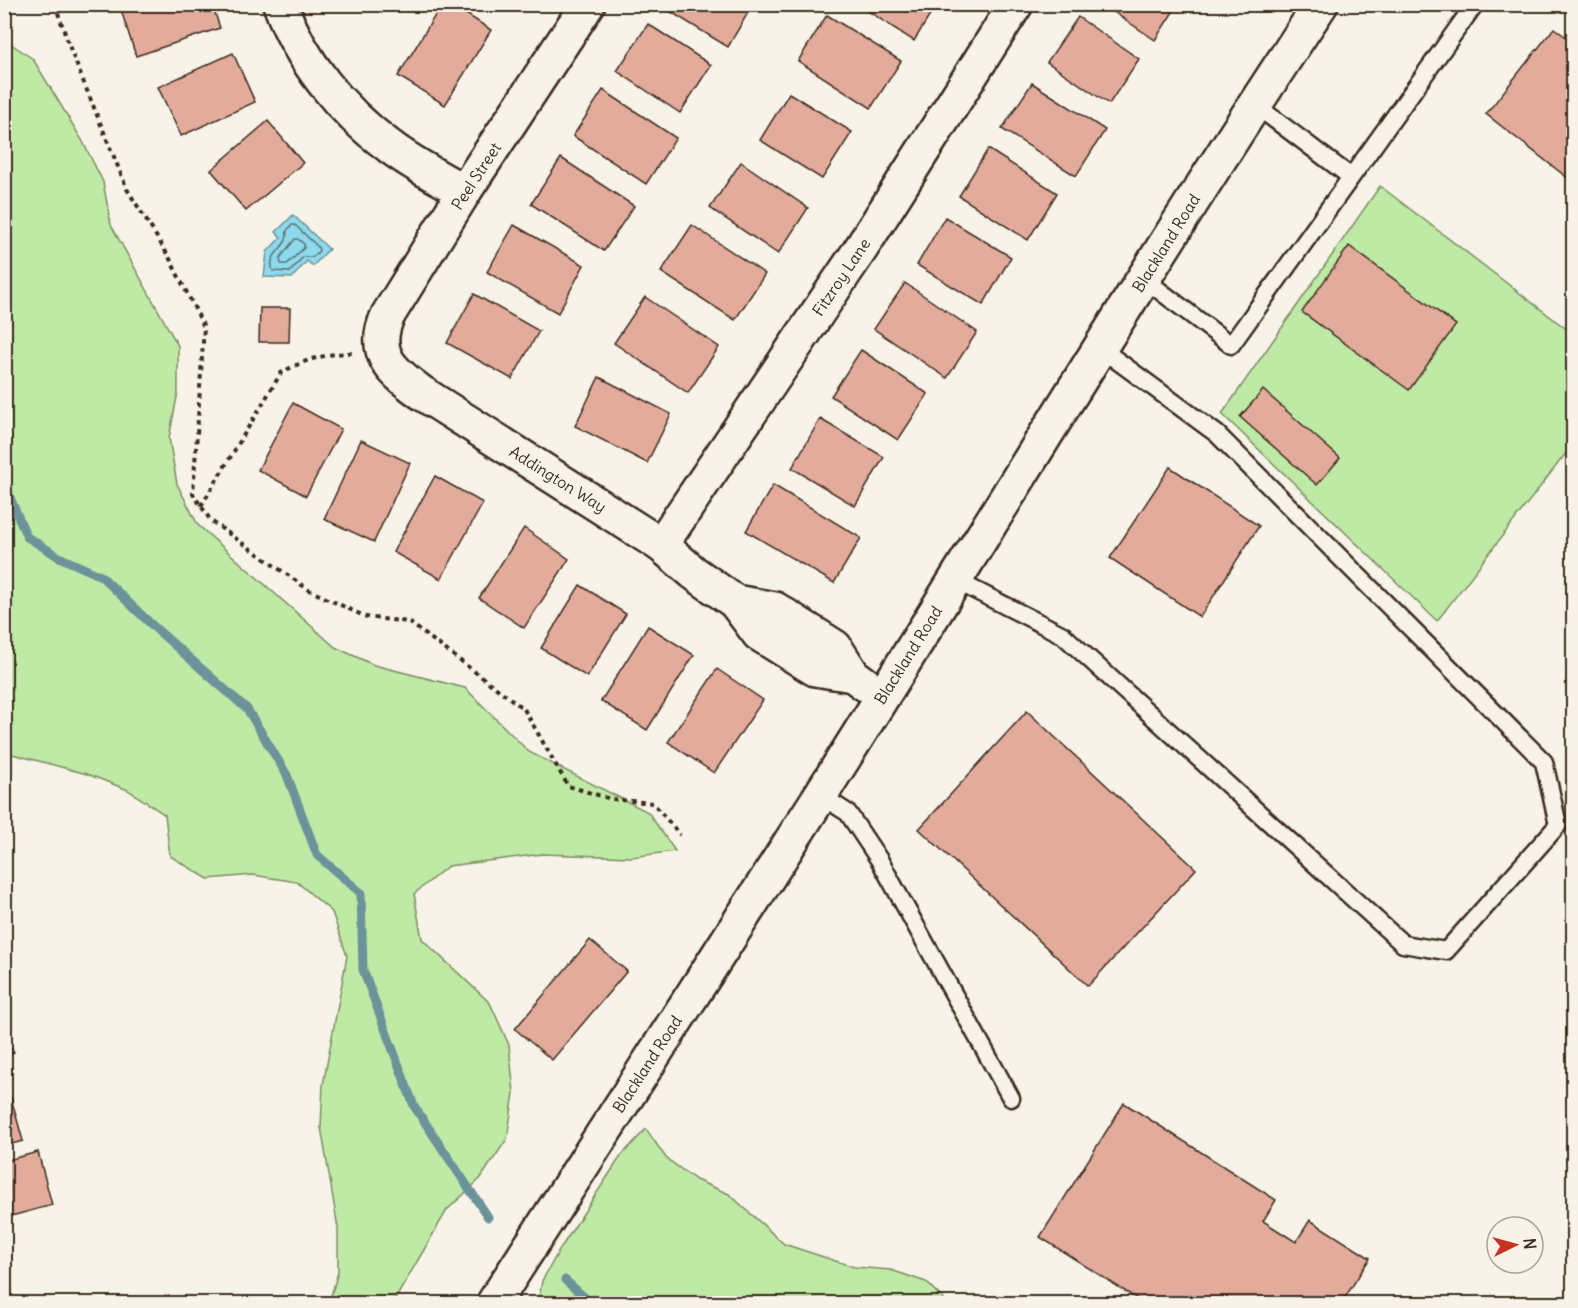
<svg xmlns="http://www.w3.org/2000/svg" width="1578" height="1308" font-family="Delius,sans-serif">
	<style>
		.green { fill: #bfeaa6; stroke: #7d8a62; stroke-width: 1.5 }
		.water { fill: #8dd9ed; stroke: #6c939a; stroke-width: 1.5 }
		.lines { fill: none; stroke-linecap: round; stroke-linejoin: round }
		.shore { stroke: #5c7071; stroke-width: 1.5 }
		.stream { stroke: #6c939a; stroke-width: 9 }
		.building { fill: #e3ab9b; stroke: #3b2a1e; stroke-width: 1.5 }
		.lane-casing { stroke: #3b2a1e; stroke-width: 21 }
		.street-casing { stroke: #3b2a1e; stroke-width: 38 }
		.secondary-casing { stroke: #3b2a1e; stroke-width: 38 }
		.path { stroke: #3b2a1e; stroke-width: 4; stroke-dasharray: 4.5 4.5; stroke-linecap: butt }
		.lane { stroke: #f7f3e8; stroke-width: 16 }
		.street { stroke: #f7f3e8; stroke-width: 33 }
		.secondary { stroke: #f7f3e8; stroke-width: 33 }
		.labels { text-anchor: middle; stroke-width: 4.5; stroke-linejoin: round; paint-order: stroke }
		.street-label { font-size: 16px; fill: #3b2a1e; stroke: #f7f3e8 }
	</style>
	<rect width="100%" height="100%" fill="#f7f3e8"/>
	<filter id="ink" filterUnits="userSpaceOnUse"><feTurbulence type="fractalNoise" baseFrequency=".0167" numOctaves="2"/><feDisplacementMap in="SourceGraphic" scale="12" xChannelSelector="R" yChannelSelector="G"/><feConvolveMatrix kernelMatrix="1 2 1 2 8 2 1 2 1" color-interpolation-filters="sRGB"/></filter>
	<g filter="url(#ink)">
		<g class="green">
			<polygon points="4,39 33,59 82,140 103,182 111,225 178,346 178,392 169,438 177,484 198,525 335,647 374,665 465,688 529,752 648,812 675,851 632,857 542,854 448,866 414,894 422,939 490,1003 509,1045 514,1093 507,1139 480,1179 447,1210 393,1303 329,1303 338,1272 338,1228 321,1127 323,1085 347,956 332,912 297,882 253,875 208,879 170,856 165,815 128,790 87,774 5,752"/>
			<polygon points="1380,186 1573,334 1573,444 1437,621 1222,414"/>
			<polygon points="646,1129 666,1158 696,1180 729,1194 784,1244 854,1267 891,1270 926,1282 947,1303 538,1303 542,1281 560,1249 621,1156"/>
		</g>
		<polygon class="water" points="293,215 329,249 313,266 307,261 292,278 264,277 267,252 281,237 276,232"/>
		<g class="lines">
			<g class="shore">
				<path d="M292,225H295L318,247L319,251L313,257H303L290,272L273,271C268,257 278,253 285,242C290,234 282,234 292,225Z"/>
				<polygon points="295,239 298,239 304,244 304,248 287,264 281,264 280,258"/>
			</g>
			<g class="stream">
				<polyline points="4,484 27,537 59,557 101,576 154,627 247,709 287,775 317,855 361,893 363,970 414,1106 488,1217"/>
				<polyline points="565,1280 592,1304"/>
			</g>
		</g>
		<g class="building">
			<polygon points="119,4 212,4 220,28 136,56"/>
			<polygon points="442,4 451,4 491,30 445,105 398,76"/>
			<polygon points="658,4 753,4 728,47"/>
			<polygon points="857,4 937,4 914,41"/>
			<polygon points="1102,4 1178,4 1155,40"/>
			<polygon points="827,15 901,61 871,108 798,61"/>
			<polygon points="1078,17 1139,59 1109,104 1047,62"/>
			<polygon points="648,24 711,65 680,113 617,71"/>
			<polygon points="1554,28 1574,43 1574,183 1486,114"/>
			<polygon points="233,53 255,102 181,136 158,87"/>
			<polygon points="1032,83 1105,130 1076,176 1002,129"/>
			<polygon points="603,90 676,138 646,184 573,136"/>
			<polygon points="789,93 852,132 822,179 760,140"/>
			<polygon points="268,121 303,163 246,211 211,170"/>
			<polygon points="988,149 1057,193 1028,240 959,196"/>
			<polygon points="561,158 634,206 604,251 531,204"/>
			<polygon points="741,162 808,208 778,254 710,208"/>
			<polygon points="945,217 1011,257 983,305 917,265"/>
			<polygon points="514,225 584,265 558,313 487,272"/>
			<polygon points="692,225 765,274 735,320 661,272"/>
			<polygon points="1349,246 1456,325 1409,390 1302,312"/>
			<polygon points="905,283 977,332 947,378 874,329"/>
			<polygon points="474,294 539,331 512,379 447,343"/>
			<polygon points="645,297 719,347 688,393 614,343"/>
			<polygon points="260,308 290,308 289,342 259,342"/>
			<polygon points="861,350 928,394 898,440 831,396"/>
			<polygon points="599,377 671,414 647,463 575,426"/>
			<polygon points="1263,390 1340,458 1317,485 1240,417"/>
			<polygon points="293,403 341,429 306,496 258,470"/>
			<polygon points="820,419 884,457 855,506 792,468"/>
			<polygon points="361,440 410,463 374,542 324,519"/>
			<polygon points="1170,467 1259,526 1200,617 1110,558"/>
			<polygon points="435,476 483,503 441,579 393,552"/>
			<polygon points="773,485 861,538 834,583 746,531"/>
			<polygon points="524,528 569,559 524,628 479,598"/>
			<polygon points="580,585 626,614 587,677 541,648"/>
			<polygon points="648,626 694,655 647,730 601,701"/>
			<polygon points="717,669 763,700 714,773 668,742"/>
			<polygon points="1027,711 1196,869 1088,986 919,829"/>
			<polygon points="590,940 627,971 552,1060 515,1029"/>
			<polygon points="4,1036 14,1052 4,1058"/>
			<polygon points="8,1087 23,1141 4,1146 4,1088"/>
			<polygon points="1124,1103 1276,1200 1263,1221 1296,1242 1310,1220 1370,1258 1341,1304 1220,1304 1214,1300 1212,1304 1145,1304 1040,1237"/>
			<polygon points="38,1152 52,1205 4,1218 4,1161"/>
		</g>
		<g class="lines">
			<defs>
				<g id="lane">
					<polyline points="1254,104 1351,177"/>
					<polyline points="1143,278 1231,345 1475,4"/>
					<polyline points="955,580 1063,635 1403,944 1446,951 1558,825 1544,762 1217,434 1100,348"/>
					<polyline points="820,795 848,813 880,861 1011,1098"/>
				</g>
				<g id="street">
					<path d="M280,4C300,60 341,111 389,146C412,164 439,177 464,192"/>
					<path d="M588,4L464,192L388,315C370,354 393,372 422,393L661,545L694,573L735,602L759,634L815,669L853,675"/>
					<polyline points="661,545 862,247 1016,4"/>
					<polyline points="735,602 775,609 835,647 853,675 865,684"/>
				</g>
				<path id="secondary" d="M493,1304C602,1134 712,966 820,796C987,532 1148,264 1321,4"/>
			</defs>
			<use href="#lane" class="lane-casing"/>
			<use href="#street" class="street-casing"/>
			<use href="#secondary" class="secondary-casing"/>
			<g class="path">
				<polyline points="55,4 71,51 127,189 169,257 204,327 193,494 211,521 309,590 366,617 409,622 524,709 568,786 611,799 653,803 680,835"/>
				<path d="M201,506L281,373C303,360 327,353 353,353"/>
			</g>
			<use href="#lane" class="lane"/>
			<use href="#street" class="street"/>
			<use href="#secondary" class="secondary"/>
		</g>
	</g>
	<g class="labels">
		<g class="street-label">
			<text transform="translate(476 176) rotate(-57)" y="6">Peel Street</text>
			<text transform="translate(1166 243) rotate(-58)" y="6">Blackland Road</text>
			<text transform="translate(841 277) rotate(-56)" y="6">Fitzroy Lane</text>
			<text transform="translate(558 479) rotate(32)" y="6">Addington Way</text>
			<text transform="translate(908 655) rotate(-58)" y="6">Blackland Road</text>
			<text transform="translate(647 1064) rotate(-57)" y="6">Blackland Road</text>
		</g>
	</g>
	<rect width="1578" height="1308" fill="none" stroke="#f7f3e8" stroke-width="24"/>
	<rect x="12" y="12" width="1554" height="1284" fill="none" stroke="#3b2a1e" stroke-width="2" filter="url(#ink)"/>
	<g transform="translate(1515 1245) rotate(85)"><circle r="28" fill="#f7f3e8" stroke="#aca397" stroke-width="1.5"/>
	<path d="M0-4.5L10 22L0 15L-10 22Z" fill="#c8321e"/>
	<text y="-9" font-size="16" font-weight="bold" text-anchor="middle" fill="#3b2a1e">N</text>
	</g>
</svg>
